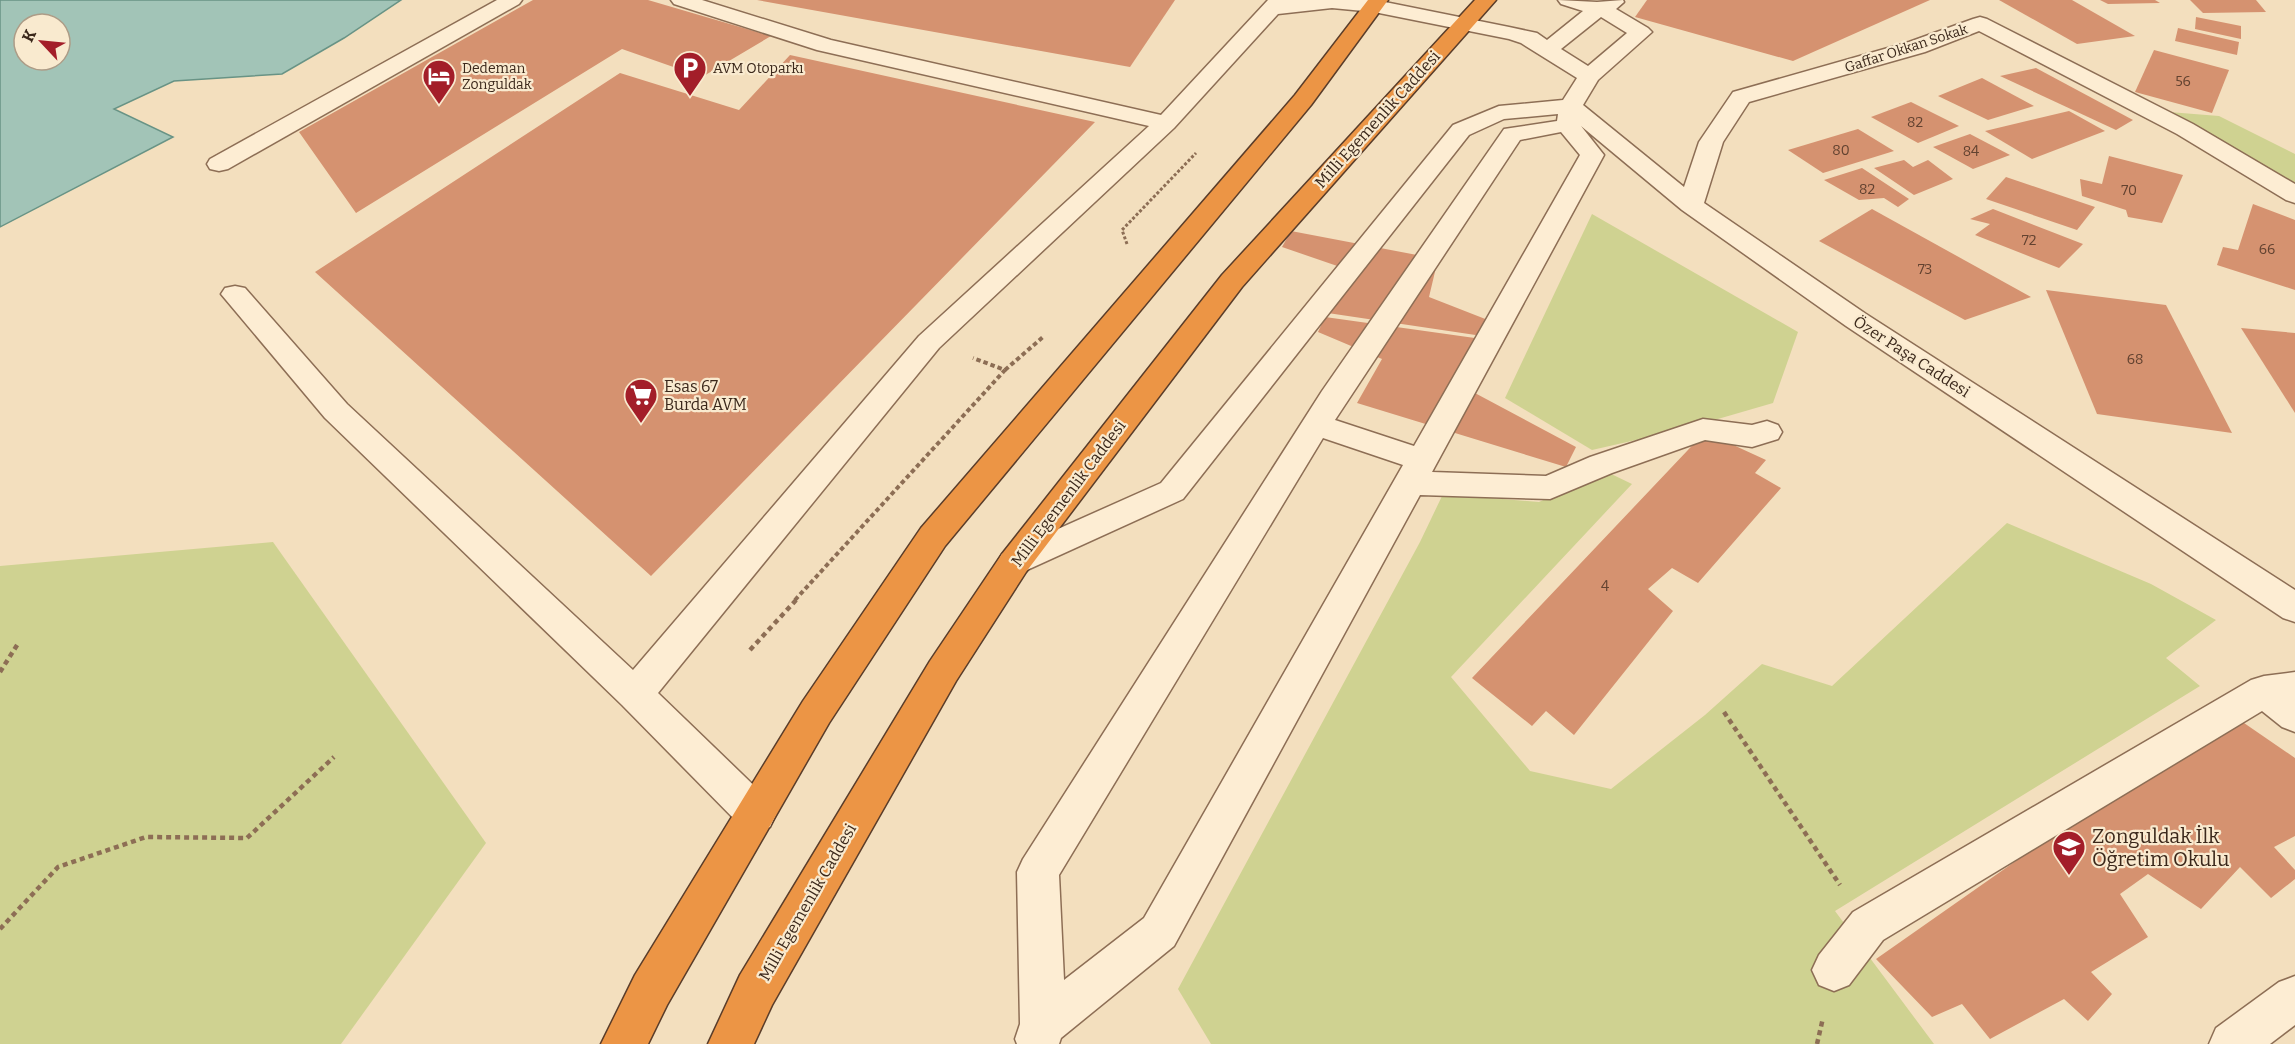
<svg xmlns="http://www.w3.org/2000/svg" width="2295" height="1044" font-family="Bitter,serif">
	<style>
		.green { fill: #cfd291 }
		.water { fill: #a2c4b7; stroke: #689385; stroke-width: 1.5; fill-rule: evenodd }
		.building { fill: #d59270 }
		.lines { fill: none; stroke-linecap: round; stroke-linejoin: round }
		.minor-casing { stroke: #8d6e55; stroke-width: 3 }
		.highway-casing { stroke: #5a3d2a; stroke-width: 3 }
		.path-far2 { stroke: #8d6e55; stroke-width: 3; stroke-dasharray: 3 2; stroke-linecap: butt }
		.path-far1 { stroke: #8d6e55; stroke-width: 4; stroke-dasharray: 4.5 3; stroke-linecap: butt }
		.path { stroke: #8d6e55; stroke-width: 4.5; stroke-dasharray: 5 4; stroke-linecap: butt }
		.minor { fill: #fdedd3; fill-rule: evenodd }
		.highway { fill: #ec9545; fill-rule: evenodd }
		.labels { text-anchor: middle; stroke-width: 4.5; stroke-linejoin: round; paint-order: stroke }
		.far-street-label { font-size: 14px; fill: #3b281b; stroke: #f9eacf }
		.far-poi-label { font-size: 14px; fill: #3b281b; stroke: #f9eacf; text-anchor: start }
		.number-label { font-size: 14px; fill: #624230 }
		.street-label { font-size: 16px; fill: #3b281b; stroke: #f9eacf }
		.poi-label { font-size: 16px; fill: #3b281b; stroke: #f9eacf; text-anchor: start }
		.near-poi-label { font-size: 20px; fill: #3b281b; stroke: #f9eacf; text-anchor: start }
	</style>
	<rect width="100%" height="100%" fill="#f3dfbe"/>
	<g class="green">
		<polygon points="2169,112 2219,116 2295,154 2295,183 2241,156"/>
		<polygon points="1592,214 1798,332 1773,403 1680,430 1592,450 1505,398"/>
		<polygon points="1605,471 1632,484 1451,677 1530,771 1611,789 1705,715 1762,664 1832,686 2007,523 2151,584 2216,620 2166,658 2200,686 1835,911 1934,1044 1211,1044 1178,989 1420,542 1443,494 1539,502"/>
		<polygon points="273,542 486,843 341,1044 0,1044 0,566"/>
	</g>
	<path class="water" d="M0,0H401L344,38L282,74L174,81L114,109L173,137L0,227ZM24,24H60V60H24Z"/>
	<g class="building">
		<polygon points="533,0 648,0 771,36 702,77 622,49 356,213 299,132"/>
		<polygon points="757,0 1175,0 1130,67"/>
		<polygon points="1647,0 1930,0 1793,61 1635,17"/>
		<polygon points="1999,0 2072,0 2135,36 2077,44"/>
		<polygon points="2100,0 2155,0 2160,3 2108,4"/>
		<polygon points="2190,0 2256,0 2266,12 2203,13"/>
		<polygon points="2196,17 2241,26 2241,39 2195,29"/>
		<polygon points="2178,28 2239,42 2237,55 2175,41"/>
		<polygon points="2154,50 2229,70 2212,113 2135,92"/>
		<polygon points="790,55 1095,122 651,576 315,272 620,73 739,110"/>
		<polygon points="2036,68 2133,120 2116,130 2000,76"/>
		<polygon points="1982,78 2034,106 1988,120 1938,96"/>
		<polygon points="1911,102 1959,126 1918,143 1871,117"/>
		<polygon points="2069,111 2105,131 2032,159 1985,131"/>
		<polygon points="1858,129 1894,151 1823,173 1788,150"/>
		<polygon points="1970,134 2010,155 1973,169 1933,147"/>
		<polygon points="2109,156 2183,175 2162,223 2128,217 2126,210 2082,196 2080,179 2102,184"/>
		<polygon points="1904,160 1913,167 1928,160 1953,179 1914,195 1874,168"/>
		<polygon points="1862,168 1909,199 1898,207 1884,198 1859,200 1824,180"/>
		<polygon points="2006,177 2095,207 2077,230 1986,199"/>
		<polygon points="2253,204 2295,220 2295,290 2217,265 2223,247 2238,250"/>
		<polygon points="1872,209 2031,297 1965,320 1819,241"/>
		<polygon points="1993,209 2083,244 2059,268 1975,235 1990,224 1970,219"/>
		<polygon points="1291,231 1438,259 1429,297 1493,322 1489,337 1321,312 1346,269 1282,247"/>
		<polygon points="2046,290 2166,305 2232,433 2097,414"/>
		<polygon points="1325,317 1489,340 1473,392 1576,447 1566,467 1357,403 1382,359 1318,332"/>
		<polygon points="2241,328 2295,333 2295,413"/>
		<polygon points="1705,432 1766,460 1755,473 1781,488 1698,583 1672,568 1648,589 1673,611 1574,735 1546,711 1532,726 1472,678"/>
		<polygon points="2228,712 2295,758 2295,836 2274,847 2295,870 2295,879 2271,898 2240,867 2201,909 2148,874 2120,894 2148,937 2091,972 2112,994 2088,1021 2064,999 1990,1039 1962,1004 1932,1017 1876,959"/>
	</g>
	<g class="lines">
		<defs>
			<g id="minor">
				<polygon points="497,0 522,0 519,4 228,169 219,171 210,169 207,164 210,159"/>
				<path d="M671,0H702L831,40L1161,115L1268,0H1375L1509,27L1537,33L1547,40L1583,11L1561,4L1558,0L1597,2L1623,0L1624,2L1616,9L1648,28L1652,32L1598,80L1583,105L1684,187L1699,142L1733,92L1909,42L1973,19L1980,17L1987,19L2193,124L2295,184V203L2286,200L2177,134L1979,31L1925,52L1749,102L1723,142L1704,203L1866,314L2295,590V622L2283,618L1846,326L1682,210L1581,126L1604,155L1432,472L1546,476L1590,457L1703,419L1752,425L1767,421L1778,425L1782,432L1778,439L1752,447L1705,440L1612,473L1550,499L1420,495L1174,946L1061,1038L1059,1044H1017L1015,1039L1020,1024L1017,872L1023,859L1322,391L1504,129L1557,121L1558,114L1504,119L1469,135L1183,499L1014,576L1002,572L997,563L1002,554L1161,483L1453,125L1499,106L1563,100L1577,78L1521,43L1509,39L1374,12L1332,8L1278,14L1174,128L939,348L658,693L770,801L776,814L770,827L756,832L742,827L622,705L325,418L221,294L225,288L235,286L245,288L347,404L633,670L919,336L1149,126L817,50L674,4ZM1601,17L1627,33L1588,66L1561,49ZM1561,132L1580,155L1414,446L1335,420L1520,140ZM1323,438L1403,465L1144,918L1064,980L1059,875Z"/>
				<polygon points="2295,672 2295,732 2282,727 2262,711 1883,940 1849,985 1834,991 1819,985 1812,970 1819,955 1853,912 2251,680 2264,676"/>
				<polygon points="2295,976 2295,1025 2270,1044 2209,1044 2216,1028 2279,982"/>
			</g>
			<g id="highway">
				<polygon points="1368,0 1388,0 1311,105 945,546 829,723 667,1005 648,1044 601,1044 635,975 803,701 921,528 1295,95"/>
				<polygon points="1475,0 1496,0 1242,287 1026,572 956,681 772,1005 754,1044 708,1044 740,975 930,661 1002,554 1222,275"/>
			</g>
		</defs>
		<use href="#minor" class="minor-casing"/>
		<use href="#highway" class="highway-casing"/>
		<polyline class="path-far2" points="1127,244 1122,230 1196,153"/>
		<g class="path-far1">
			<polyline points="1005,370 1043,337"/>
			<polyline points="795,600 1005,370 973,358"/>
		</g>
		<g class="path">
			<polyline points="750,650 797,599"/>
			<polyline points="0,672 19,642"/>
			<polyline points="1724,712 1840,885"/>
			<polyline points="0,929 58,867 146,837 247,838 334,757"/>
			<polyline points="1817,1044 1823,1018"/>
		</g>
		<use href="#minor" class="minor"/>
		<use href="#highway" class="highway"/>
	</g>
	<defs>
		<symbol id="parking-pin" viewBox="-11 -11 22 30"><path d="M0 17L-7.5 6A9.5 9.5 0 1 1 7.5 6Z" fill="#a31e29" stroke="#f9eacf"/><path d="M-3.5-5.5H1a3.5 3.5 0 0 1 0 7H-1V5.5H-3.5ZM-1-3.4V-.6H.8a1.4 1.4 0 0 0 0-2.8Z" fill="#fff"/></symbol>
		<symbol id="hotel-pin" viewBox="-11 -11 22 30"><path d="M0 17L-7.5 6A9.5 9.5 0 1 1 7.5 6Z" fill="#a31e29" stroke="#f9eacf"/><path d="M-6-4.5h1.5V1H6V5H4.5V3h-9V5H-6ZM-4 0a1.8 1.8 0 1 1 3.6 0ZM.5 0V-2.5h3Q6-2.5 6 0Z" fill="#fff"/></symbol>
		<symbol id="supermarket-pin" viewBox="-11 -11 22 30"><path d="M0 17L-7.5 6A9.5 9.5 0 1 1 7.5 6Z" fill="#a31e29" stroke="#f9eacf"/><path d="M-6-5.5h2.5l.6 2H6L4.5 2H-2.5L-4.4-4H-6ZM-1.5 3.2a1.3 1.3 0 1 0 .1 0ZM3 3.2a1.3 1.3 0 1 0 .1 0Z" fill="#fff"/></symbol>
		<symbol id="school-pin" viewBox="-11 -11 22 30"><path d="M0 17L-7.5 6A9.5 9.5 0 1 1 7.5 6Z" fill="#a31e29" stroke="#f9eacf"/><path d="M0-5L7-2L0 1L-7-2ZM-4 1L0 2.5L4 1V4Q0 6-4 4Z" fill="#fff"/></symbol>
	</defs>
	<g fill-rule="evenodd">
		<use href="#parking-pin" x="671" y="49" width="38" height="52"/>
		<use href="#hotel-pin" x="420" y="57" width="38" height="52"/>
		<use href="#supermarket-pin" x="622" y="376" width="38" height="52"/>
		<use href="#school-pin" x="2050" y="828" width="38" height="52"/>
	</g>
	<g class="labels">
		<g class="far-street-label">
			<text transform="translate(1906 48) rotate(-18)" y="5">Gaffar Okkan Sokak</text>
		</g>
		<g class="far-poi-label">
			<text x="462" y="73">Dedeman<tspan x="462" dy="16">Zonguldak</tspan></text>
			<text x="713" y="73">AVM Otoparkı</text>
		</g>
		<g class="number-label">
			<text x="2183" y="86">56</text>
			<text x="1915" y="127">82</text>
			<text x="1841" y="155">80</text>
			<text x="1971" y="156">84</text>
			<text x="1867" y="194">82</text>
			<text x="2129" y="195">70</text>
			<text x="2029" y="245">72</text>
			<text x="2267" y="254">66</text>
			<text x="1925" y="274">73</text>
			<text x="2135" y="364">68</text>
			<text x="1605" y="591">4</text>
		</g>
		<g class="street-label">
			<text transform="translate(1377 119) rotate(-48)" y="6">Milli Egemenlik Caddesi</text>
			<text transform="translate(1912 356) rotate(33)" y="6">Özer Paşa Caddesi</text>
			<text transform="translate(1068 493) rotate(-53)" y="6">Milli Egemenlik Caddesi</text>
			<text transform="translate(807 902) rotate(-60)" y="6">Milli Egemenlik Caddesi</text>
		</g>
		<g class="poi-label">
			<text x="664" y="392">Esas 67<tspan x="664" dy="18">Burda AVM</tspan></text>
		</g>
		<g class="near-poi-label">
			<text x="2092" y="843">Zonguldak İlk<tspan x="2092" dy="23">Öğretim Okulu</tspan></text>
		</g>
	</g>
	<g transform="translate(42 42) rotate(296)"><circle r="28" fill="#f9eacf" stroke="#ad9c87" stroke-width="1.5"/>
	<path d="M0-4.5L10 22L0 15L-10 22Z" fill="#a31e29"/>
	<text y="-9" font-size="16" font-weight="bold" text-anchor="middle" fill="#3b281b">K</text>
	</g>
</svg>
